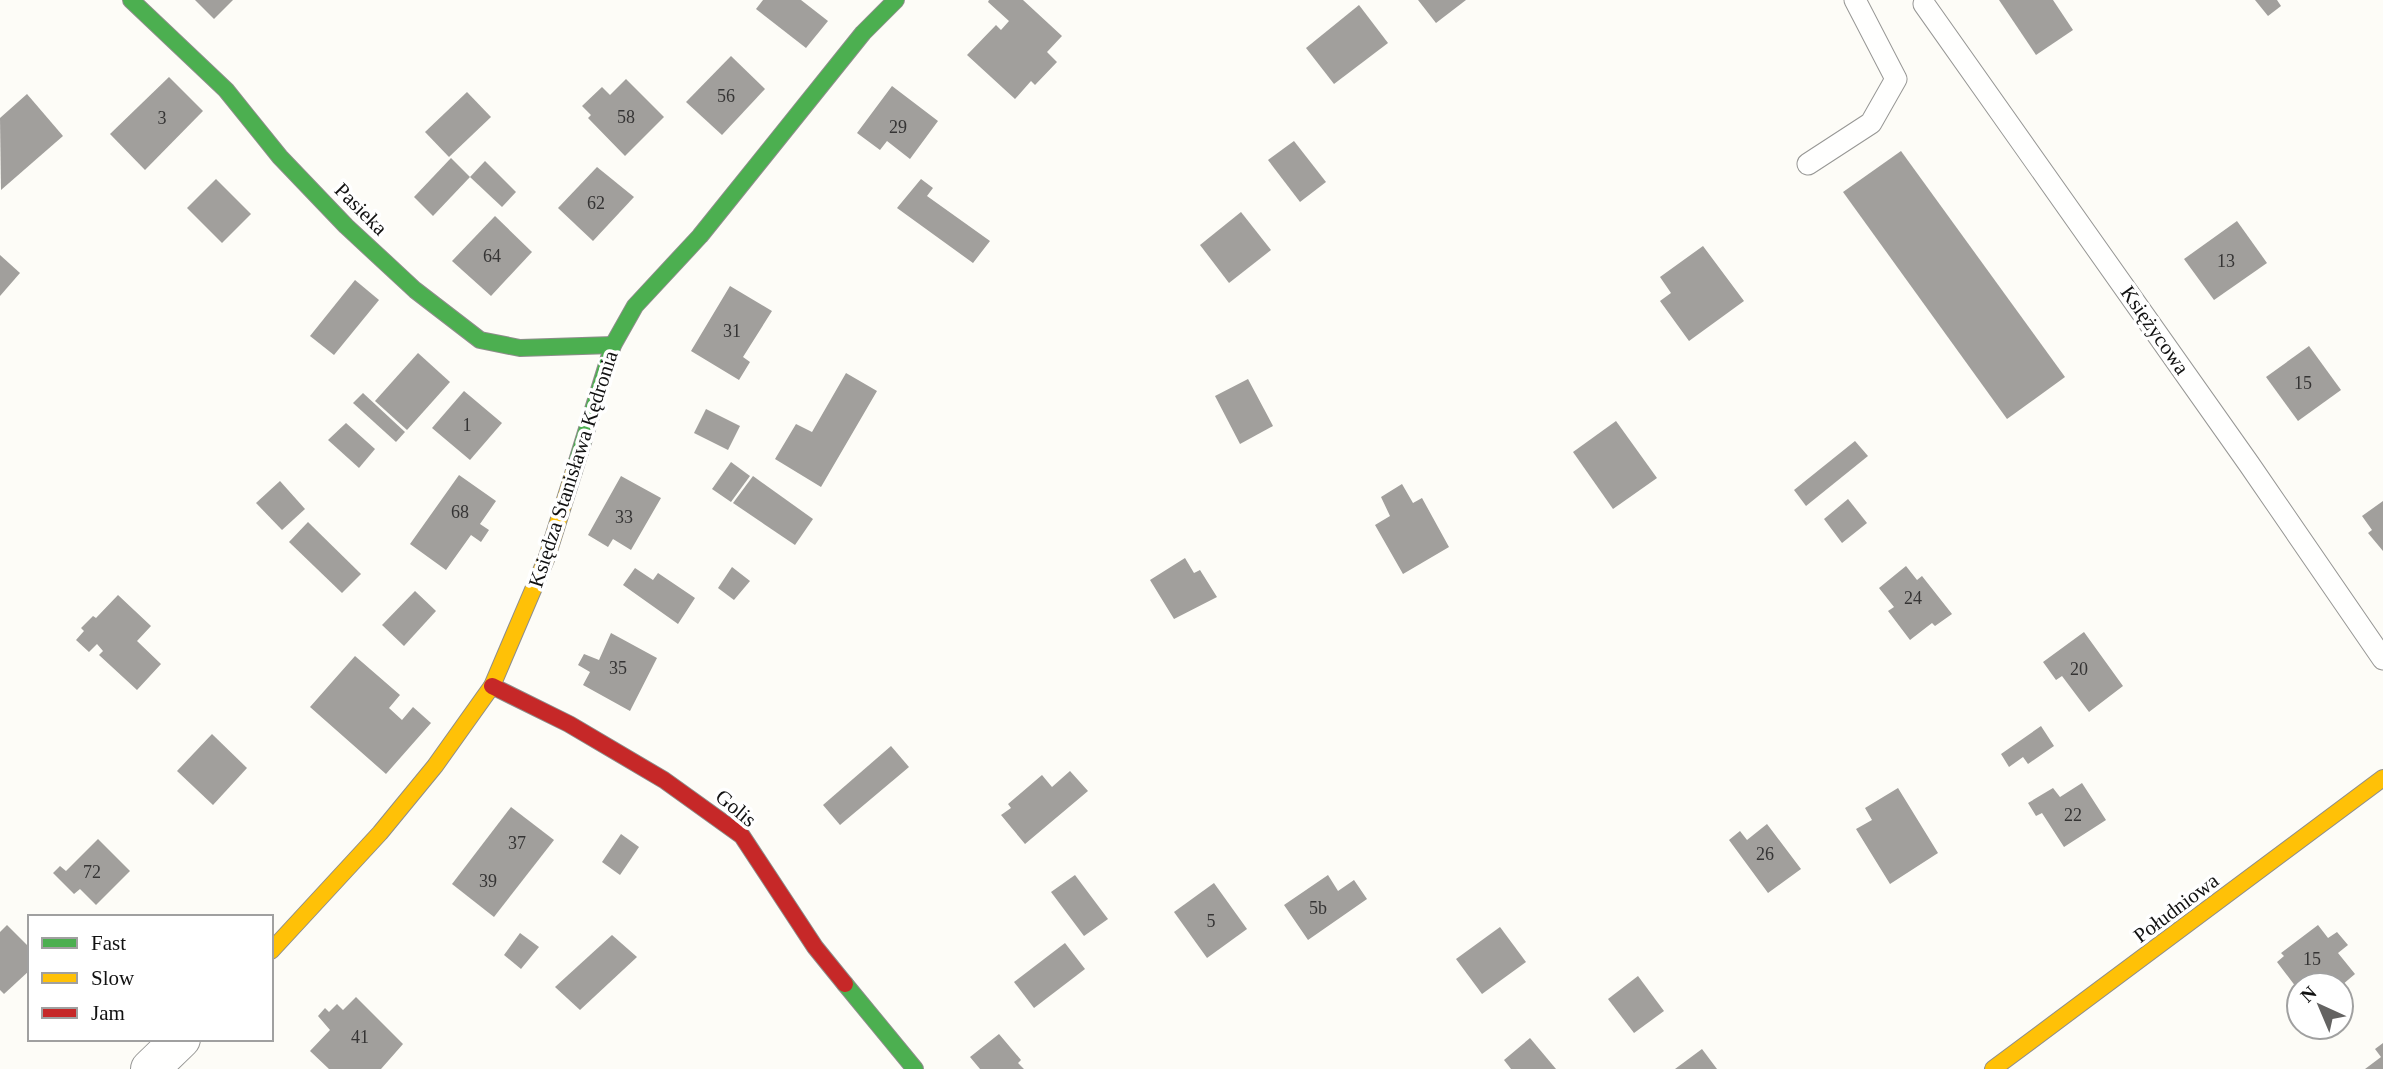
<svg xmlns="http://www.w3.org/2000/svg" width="2383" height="1069" font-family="Georgia,serif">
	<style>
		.building { fill: #a19f9c }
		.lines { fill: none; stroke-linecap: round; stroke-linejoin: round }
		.lane-casing { stroke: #979795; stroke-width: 23 }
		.street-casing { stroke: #979795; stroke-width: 40 }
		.fast-casing { stroke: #8e8d8b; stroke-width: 18 }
		.slow-casing { stroke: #8e8d8b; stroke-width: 18 }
		.jam-casing { stroke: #8e8d8b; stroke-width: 18 }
		.lane { stroke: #fffffe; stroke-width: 21 }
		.street { stroke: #fffffe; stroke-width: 38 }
		.fast { stroke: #4caf50; stroke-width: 16 }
		.slow { stroke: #ffc107; stroke-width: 16 }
		.jam { stroke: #c62828; stroke-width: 16 }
		.labels { text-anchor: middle; stroke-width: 7; stroke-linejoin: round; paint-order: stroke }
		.number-label { font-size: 18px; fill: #353434 }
		.street-label { font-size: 21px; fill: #111; stroke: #fff }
	</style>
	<rect width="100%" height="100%" fill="#fdfcf7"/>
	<g class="building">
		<polygon points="195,0 233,0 214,19"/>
		<polygon points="763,0 801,0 828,21 806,48 756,9"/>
		<polygon points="989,0 1023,0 1062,36 1047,52 1057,62 1035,85 1031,81 1015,99 967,55 996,25 1001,30 1009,21 988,2"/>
		<polygon points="1418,0 1466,0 1436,23"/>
		<polygon points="1999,0 2053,0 2073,30 2036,55"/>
		<polygon points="2255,0 2277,0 2281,6 2268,16"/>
		<polygon points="1359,5 1388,43 1334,84 1306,48"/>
		<polygon points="731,56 765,89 722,135 686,102"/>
		<polygon points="169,77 203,111 145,170 110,134"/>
		<polygon points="626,79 664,117 625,156 588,118 591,115 582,106 602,87 610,95"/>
		<polygon points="892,86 938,121 910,159 887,141 880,150 857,133"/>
		<polygon points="467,92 491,117 449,157 425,132"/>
		<polygon points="27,94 63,136 1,190 0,118"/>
		<polygon points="1294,141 1326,182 1300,202 1268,160"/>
		<polygon points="1901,151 2065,377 2007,419 1843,192"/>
		<polygon points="451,158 470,177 433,216 414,197"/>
		<polygon points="485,161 516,192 502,207 470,177"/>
		<polygon points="597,167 634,197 593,241 558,208"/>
		<polygon points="216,179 251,214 222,243 187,208"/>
		<polygon points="921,179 933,188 927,196 990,241 973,263 897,208"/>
		<polygon points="1241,212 1271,250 1229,283 1200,245"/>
		<polygon points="495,216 532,252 491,296 452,261"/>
		<polygon points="2237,221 2267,263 2214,300 2184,259"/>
		<polygon points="1703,246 1744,301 1689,341 1660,301 1671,293 1660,277"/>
		<polygon points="0,255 20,273 0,296"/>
		<polygon points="355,280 379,300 334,355 310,336"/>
		<polygon points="730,286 772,311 743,357 750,362 739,380 691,351"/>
		<polygon points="2309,346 2341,390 2298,421 2266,377"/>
		<polygon points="418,353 450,382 407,430 375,401"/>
		<polygon points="846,373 877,391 821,487 775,459 796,424 812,432"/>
		<polygon points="1248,379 1273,426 1240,444 1215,396"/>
		<polygon points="464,391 502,423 470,460 432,428"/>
		<polygon points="363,393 405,432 396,442 353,403"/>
		<polygon points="706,409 740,426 728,450 694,433"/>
		<polygon points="1616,421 1657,478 1613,509 1573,452"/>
		<polygon points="346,423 375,449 359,468 328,440"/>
		<polygon points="1855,441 1868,456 1806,506 1794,490"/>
		<polygon points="731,462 750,476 731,502 712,489"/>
		<polygon points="459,475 496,501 480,524 489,530 481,542 471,535 446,570 410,544"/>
		<polygon points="621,476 661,498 631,550 613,539 608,547 588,535"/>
		<polygon points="753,476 813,519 795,545 733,503"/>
		<polygon points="280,481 305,509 282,530 256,503"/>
		<polygon points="1402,484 1413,503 1422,498 1449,547 1403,574 1375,525 1390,516 1381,497"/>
		<polygon points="1848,499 1867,523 1842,543 1824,519"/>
		<polygon points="2383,501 2383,551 2368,533 2372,530 2362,516"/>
		<polygon points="308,522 361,574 342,593 289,542"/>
		<polygon points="1185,558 1194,573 1200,570 1217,597 1174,619 1150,580"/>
		<polygon points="1906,566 1917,580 1922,576 1952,614 1935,626 1932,623 1910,640 1888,611 1894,607 1879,588"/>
		<polygon points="732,567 750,581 734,600 718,588"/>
		<polygon points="635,568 653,580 658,573 695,598 678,624 623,585"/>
		<polygon points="415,591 436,611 404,646 382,625"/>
		<polygon points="118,595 151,626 137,641 161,664 137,690 99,655 103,651 97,644 89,652 76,640 84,631 81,628 93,616 96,618"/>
		<polygon points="2084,632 2123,686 2089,712 2062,676 2056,680 2043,662"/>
		<polygon points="611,633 657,658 630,711 583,685 590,672 578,665 584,654 599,660"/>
		<polygon points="355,656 400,695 389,708 402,720 413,707 431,723 386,774 310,707"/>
		<polygon points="2041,726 2054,746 2028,764 2023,757 2009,767 2001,754"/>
		<polygon points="212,734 247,768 213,805 177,771"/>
		<polygon points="891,746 909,767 840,825 823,805"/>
		<polygon points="1070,771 1088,791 1025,844 1001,815 1011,808 1008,804 1042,775 1052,787"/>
		<polygon points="2082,783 2106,820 2064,847 2042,813 2036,816 2028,803 2053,788 2060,797"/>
		<polygon points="1898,788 1938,853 1890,884 1856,829 1872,820 1865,808"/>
		<polygon points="511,807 554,840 494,917 452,884"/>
		<polygon points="1767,824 1801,869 1768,893 1729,840 1740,831 1747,840"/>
		<polygon points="621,834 639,847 620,875 602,862"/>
		<polygon points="98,839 130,871 96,905 80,889 74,894 53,873 60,866 66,871"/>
		<polygon points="1075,875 1108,919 1084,936 1051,892"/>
		<polygon points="1328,875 1338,891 1354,880 1367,899 1308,940 1284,905"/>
		<polygon points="1214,883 1247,929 1207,958 1174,912"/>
		<polygon points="7,925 30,948 30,970 4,994 0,990 0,932"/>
		<polygon points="2318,925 2328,938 2337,932 2348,945 2338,953 2355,974 2342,985 2299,985 2299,991 2277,962 2284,956 2281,953"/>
		<polygon points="1500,927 1526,962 1482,994 1456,959"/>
		<polygon points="520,933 539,947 521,969 504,955"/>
		<polygon points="612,935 637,957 580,1010 555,987"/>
		<polygon points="1065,943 1085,969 1034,1008 1014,982"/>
		<polygon points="1638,976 1664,1011 1634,1033 1608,999"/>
		<polygon points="356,997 403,1044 381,1069 329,1069 310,1051 330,1030 318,1016 325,1008 329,1012 337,1004 343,1010"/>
		<polygon points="999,1034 1021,1060 1018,1063 1024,1069 980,1069 970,1057"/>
		<polygon points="1530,1038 1556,1069 1511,1069 1504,1060"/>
		<polygon points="2383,1043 2383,1069 2365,1069 2381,1057 2375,1049"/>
		<polygon points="1702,1049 1717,1069 1675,1069"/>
	</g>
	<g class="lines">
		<defs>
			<g id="lane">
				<polyline points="1924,4 2249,464 2383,659"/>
				<polyline points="1808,164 1871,123 1896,79 1855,0"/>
			</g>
			<polyline id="street" points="150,1069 181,1039"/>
			<g id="fast">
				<polyline points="131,0 226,90 280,157 346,226 415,290 480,340 520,348 613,345"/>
				<polyline points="574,471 613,345 635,306 700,236 863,33 896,0"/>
				<polyline points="845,984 915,1069"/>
			</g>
			<g id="slow">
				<polyline points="271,951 380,833 435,766 492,686 547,557 574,471"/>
				<polyline points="1993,1069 2383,778"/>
			</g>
			<polyline id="jam" points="492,686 569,724 664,780 742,836 815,947 845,984"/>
		</defs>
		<use href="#lane" class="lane-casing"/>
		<use href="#street" class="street-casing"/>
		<use href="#fast" class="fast-casing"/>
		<use href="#slow" class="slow-casing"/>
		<use href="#jam" class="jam-casing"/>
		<use href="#lane" class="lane"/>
		<use href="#street" class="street"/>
		<use href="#fast" class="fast"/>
		<use href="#slow" class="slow"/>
		<use href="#jam" class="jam"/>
	</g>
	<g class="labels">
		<g class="number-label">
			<text x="726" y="102">56</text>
			<text x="626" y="123">58</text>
			<text x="162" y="124">3</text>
			<text x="898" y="133">29</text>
			<text x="596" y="209">62</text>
			<text x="492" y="262">64</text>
			<text x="2226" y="267">13</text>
			<text x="732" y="337">31</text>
			<text x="2303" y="389">15</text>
			<text x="467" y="431">1</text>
			<text x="460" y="518">68</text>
			<text x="624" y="523">33</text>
			<text x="1913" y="604">24</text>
			<text x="618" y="674">35</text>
			<text x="2079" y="675">20</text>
			<text x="2073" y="821">22</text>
			<text x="517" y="849">37</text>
			<text x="1765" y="860">26</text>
			<text x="92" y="878">72</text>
			<text x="488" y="887">39</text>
			<text x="1318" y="914">5b</text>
			<text x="1211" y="927">5</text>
			<text x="2312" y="965">15</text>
			<text x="360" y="1043">41</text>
		</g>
		<g class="street-label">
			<text transform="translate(361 209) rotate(45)" y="7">Pasieka</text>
			<text transform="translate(2155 330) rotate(55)" y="7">Księżycowa</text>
			<text transform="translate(573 469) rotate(-72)" y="7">Księdza Stanisława Kędronia</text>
			<text transform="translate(736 808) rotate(40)" y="7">Golis</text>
			<text transform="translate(2176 908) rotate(-37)" y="7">Południowa</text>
		</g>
	</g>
	<rect x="28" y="915" width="245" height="126" fill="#ffffff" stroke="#a0a0a0" stroke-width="2"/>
	<rect x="42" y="938" width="35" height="10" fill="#4caf50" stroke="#a0a0a0" stroke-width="2"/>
	<text x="91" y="950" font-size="21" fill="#111111">Fast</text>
	<rect x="42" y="973" width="35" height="10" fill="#ffc107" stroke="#a0a0a0" stroke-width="2"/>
	<text x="91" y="985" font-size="21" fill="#111111">Slow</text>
	<rect x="42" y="1008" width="35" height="10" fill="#c62828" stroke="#a0a0a0" stroke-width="2"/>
	<text x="91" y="1020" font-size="21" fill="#111111">Jam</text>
	<g transform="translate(2320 1006) rotate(316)"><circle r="33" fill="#ffffff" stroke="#a0a0a0" stroke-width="2"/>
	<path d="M0-5L12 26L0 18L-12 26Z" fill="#646362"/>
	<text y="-10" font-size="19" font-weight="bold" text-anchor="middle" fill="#111111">N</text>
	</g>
</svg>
